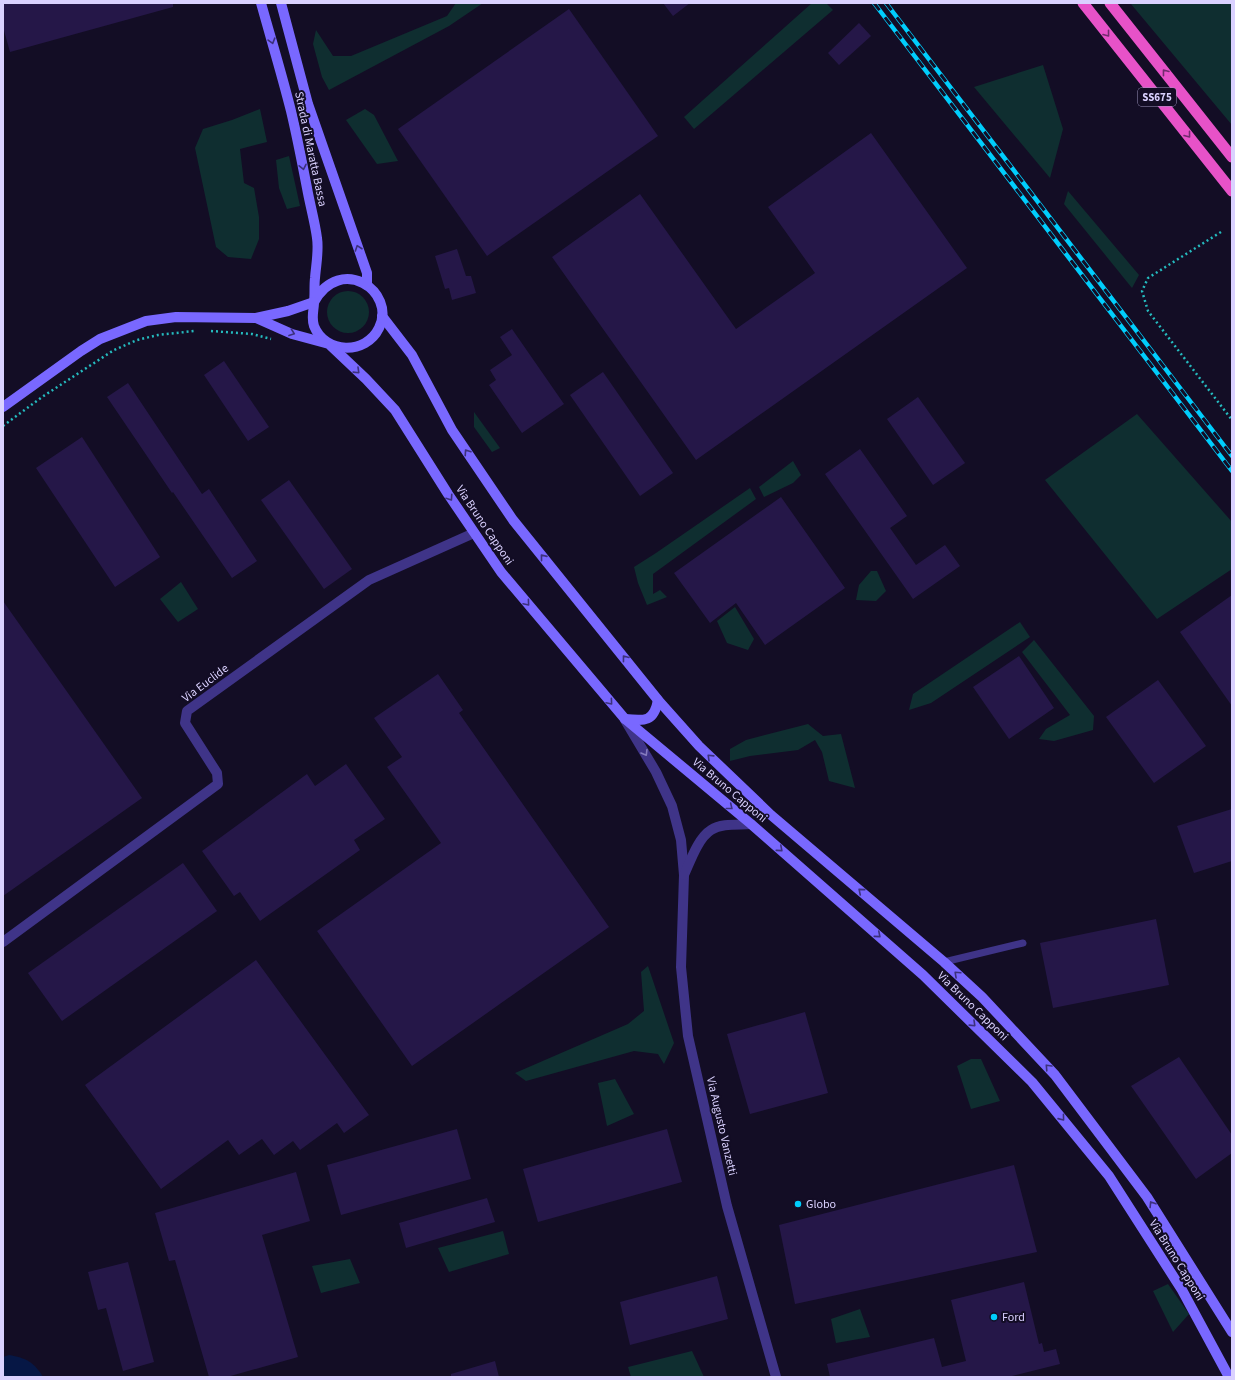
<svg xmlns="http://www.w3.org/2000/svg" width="1235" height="1380" font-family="'Source Sans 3',sans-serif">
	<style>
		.green { fill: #0f2e30 }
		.water { fill: #061745 }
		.building { fill: #251748 }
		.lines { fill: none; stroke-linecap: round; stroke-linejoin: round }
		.path { stroke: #25bbbf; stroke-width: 2.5; stroke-dasharray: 2 3; stroke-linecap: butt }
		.service { stroke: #3f3488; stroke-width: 7 }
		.minor { stroke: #3f3488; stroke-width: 10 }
		.tertiary { stroke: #3f3488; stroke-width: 10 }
		.secondary { stroke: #7968ff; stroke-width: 10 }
		.trunk { stroke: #e752c8; stroke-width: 11 }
		.rail-casing { stroke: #00cdfc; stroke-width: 4.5 }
		.rail { stroke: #130d25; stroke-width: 3; stroke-dasharray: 9; stroke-linecap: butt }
		.oneway { stroke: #722c6e }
		.oneway2 { stroke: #3c317c }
		.oneway3 { stroke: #857bbe }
		.poi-dot { fill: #00cdfc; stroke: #130d25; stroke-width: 1.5 }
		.labels { text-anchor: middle; stroke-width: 4; stroke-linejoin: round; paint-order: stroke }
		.shield { fill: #130d25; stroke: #9e96be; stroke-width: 1 }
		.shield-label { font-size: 11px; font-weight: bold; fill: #dad1ff }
		.street-label { font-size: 12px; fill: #dad1ff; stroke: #130d25 }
		.poi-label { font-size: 12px; fill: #dad1ff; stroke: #130d25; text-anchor: start }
	</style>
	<rect width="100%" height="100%" fill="#130d25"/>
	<g class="green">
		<polygon points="456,3 483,3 449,26 329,90 322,77 313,44 316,30 333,56 351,56 447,16"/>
		<polygon points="812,3 826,3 833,10 694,129 684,117"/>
		<polygon points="1130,3 1232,3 1232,125 1131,4"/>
		<polygon points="1043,65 1063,129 1050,178 974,87"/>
		<polygon points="260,109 267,142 240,149 244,183 254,188 259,217 259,239 251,259 228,257 216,247 195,148 203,129 232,120"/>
		<polygon points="365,109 374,115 398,161 377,164 346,120"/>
		<polygon points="289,156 300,206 287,209 279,188 276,160"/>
		<polygon points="1068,191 1139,275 1132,288 1064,204"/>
		<circle cx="348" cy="312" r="21"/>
		<polygon points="474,412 500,448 492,452 474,427"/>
		<polygon points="1137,414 1232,522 1232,569 1157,619 1045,480"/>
		<polygon points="793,461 801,475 793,483 764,497 759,487"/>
		<polygon points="750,488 756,499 653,574 653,594 660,590 667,597 647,605 638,583 634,567 656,553"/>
		<polygon points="871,571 877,571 886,591 876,601 856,600 859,585"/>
		<polygon points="181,582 198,609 178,622 160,599"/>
		<polygon points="735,607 754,639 748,650 727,643 717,621"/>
		<polygon points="1020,622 1030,637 931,703 909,710 913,694"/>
		<polygon points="1034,640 1094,716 1093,730 1054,741 1039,739 1046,729 1070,715 1022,652"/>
		<polygon points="808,724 823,736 841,734 855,788 829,781 822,752 815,740 798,750 750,756 730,761 730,749 746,740"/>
		<polygon points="648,966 674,1043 664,1064 658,1054 634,1051 526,1081 515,1073 628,1024 644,1011 641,972"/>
		<polygon points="971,1059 981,1059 1000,1101 971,1109 957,1066"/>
		<polygon points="615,1079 634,1114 607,1126 598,1083"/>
		<polygon points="503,1231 509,1254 449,1272 438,1248"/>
		<polygon points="350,1259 360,1283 321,1293 312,1266"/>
		<polygon points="1168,1284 1189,1314 1173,1332 1153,1291"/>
		<polygon points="860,1309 870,1337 836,1343 831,1319"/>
		<polygon points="692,1351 704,1377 631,1377 628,1367"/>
	</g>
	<path class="water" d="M9,1355C26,1358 34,1362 43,1377H3V1357Z"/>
	<g class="building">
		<polygon points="3,3 173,3 173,7 10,52 3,27"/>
		<polygon points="663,3 690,3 673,16"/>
		<polygon points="569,9 658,136 487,256 398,129"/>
		<polygon points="859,23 871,36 839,65 828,53"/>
		<polygon points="871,133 967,268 696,460 552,257 640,194 736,329 815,273 768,207"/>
		<polygon points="457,249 466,276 471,276 476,293 452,300 449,288 445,289 435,256"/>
		<polygon points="512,329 564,404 522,433 489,385 496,380 490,370 512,355 500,337"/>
		<polygon points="224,361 269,427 248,441 204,375"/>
		<polygon points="603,372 673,473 640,496 570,395"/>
		<polygon points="128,383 202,494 209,489 257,561 232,578 173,492 172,493 107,397"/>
		<polygon points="918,397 965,463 933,485 887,419"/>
		<polygon points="82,437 160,557 115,587 36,468"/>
		<polygon points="860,449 907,516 890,528 916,565 945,545 960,566 913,599 825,474"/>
		<polygon points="289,480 352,569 324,589 261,500"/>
		<polygon points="781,497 845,588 765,645 736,603 710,623 674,573"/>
		<polygon points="1232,595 1232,706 1180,632"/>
		<polygon points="3,601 142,798 3,896"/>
		<polygon points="1019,656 1054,708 1009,739 973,687"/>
		<polygon points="438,674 463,710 459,713 609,927 412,1066 317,931 441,843 387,767 402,757 374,718"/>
		<polygon points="1158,680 1206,746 1154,783 1106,717"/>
		<polygon points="346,764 385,819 354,840 360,850 260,921 240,892 234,896 202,851 307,774 315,786"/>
		<polygon points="1232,809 1232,861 1194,873 1177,826"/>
		<polygon points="183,863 217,911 62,1021 28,973"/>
		<polygon points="1156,919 1169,985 1053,1008 1040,943"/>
		<polygon points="256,960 369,1115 344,1133 337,1123 300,1150 293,1141 274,1155 262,1139 239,1155 228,1140 161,1189 85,1085"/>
		<polygon points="805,1012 828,1093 750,1114 727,1034"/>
		<polygon points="1179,1057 1232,1135 1232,1153 1196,1179 1131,1086"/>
		<polygon points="457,1129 471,1179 341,1215 327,1165"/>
		<polygon points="667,1129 682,1182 538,1222 523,1169"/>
		<polygon points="1014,1165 1037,1252 795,1304 779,1225"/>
		<polygon points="296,1172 310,1221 262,1235 298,1357 227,1377 209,1377 175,1260 169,1261 155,1213"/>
		<polygon points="487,1198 495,1222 406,1248 399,1223"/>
		<polygon points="128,1262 154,1362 123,1371 106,1308 98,1310 88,1272"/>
		<polygon points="717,1276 728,1319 630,1345 620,1302"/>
		<polygon points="1024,1282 1039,1344 1042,1343 1044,1352 1056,1349 1060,1364 1008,1377 830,1377 827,1364 934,1338 942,1367 966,1361 951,1300"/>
		<polygon points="495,1361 499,1377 451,1377 451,1374"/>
	</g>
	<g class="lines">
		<g class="path">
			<polyline points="1221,232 1148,278 1142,291 1148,311 1232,420"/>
			<polyline points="211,331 252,334 271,339"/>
			<polyline points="3,426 42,397 114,350 137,340 158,335 194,331"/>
		</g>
		<polyline class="service" points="944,962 1023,943"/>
		<polyline class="minor" points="3,942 218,784 217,773 185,723 187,711 369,580 474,533"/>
		<g class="tertiary">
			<polyline points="625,720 656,772 672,806 681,840 684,875 681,967 688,1036 727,1206 776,1377"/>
			<path d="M684,875C690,862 698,838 711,830C722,823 738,825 751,824"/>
		</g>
		<g class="secondary">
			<path d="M261,3C271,39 282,75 291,111C297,136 302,162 307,188C310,205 315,222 317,238C319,251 316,265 315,278C314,286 315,294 314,302C314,310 311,317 314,326C325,354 366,355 379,328C397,291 340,254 314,302"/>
			<polyline points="281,3 308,104 367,273 367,285"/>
			<polyline points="382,316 412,355 452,430 513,520 658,700 699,746 771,815 944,962 982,997 1055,1075 1147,1197 1232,1332"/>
			<polyline points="256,318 292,334 329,344 366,379 395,410 448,494 501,572 625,719 751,824 923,975 1032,1082 1109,1176 1182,1290 1229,1377"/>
			<polyline points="3,407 81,351 100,339 146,321 176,317 256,318 288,311 314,302"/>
			<path d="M625,719C645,721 654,722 658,700"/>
		</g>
		<g class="trunk">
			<polyline points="1083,3 1232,191"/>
			<polyline points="1110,3 1232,157"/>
		</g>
		<defs>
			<g id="rail">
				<polyline points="874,3 1232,471"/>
				<polyline points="886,3 1232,456"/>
			</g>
		</defs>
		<use href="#rail" class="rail-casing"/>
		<use href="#rail" class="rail"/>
	</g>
	<defs><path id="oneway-chevron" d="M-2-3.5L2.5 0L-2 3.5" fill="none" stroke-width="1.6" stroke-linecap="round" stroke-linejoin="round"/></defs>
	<g class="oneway">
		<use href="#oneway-chevron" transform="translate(1107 34) rotate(52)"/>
		<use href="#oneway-chevron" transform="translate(1165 72) rotate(-128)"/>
		<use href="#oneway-chevron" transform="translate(1188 135) rotate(52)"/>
	</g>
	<g class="oneway2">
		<use href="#oneway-chevron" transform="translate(272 41) rotate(74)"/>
		<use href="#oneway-chevron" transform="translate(303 167) rotate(78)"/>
		<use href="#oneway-chevron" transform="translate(358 248) rotate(-109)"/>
		<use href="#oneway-chevron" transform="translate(292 333) rotate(20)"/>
		<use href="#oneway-chevron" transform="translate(357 371) rotate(44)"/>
		<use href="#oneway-chevron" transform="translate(467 452) rotate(-124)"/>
		<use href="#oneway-chevron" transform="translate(450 498) rotate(56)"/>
		<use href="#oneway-chevron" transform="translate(543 557) rotate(-129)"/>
		<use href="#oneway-chevron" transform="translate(527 603) rotate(50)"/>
		<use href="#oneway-chevron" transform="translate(625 658) rotate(-128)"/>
		<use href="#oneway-chevron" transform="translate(610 702) rotate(50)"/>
		<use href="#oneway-chevron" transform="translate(710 757) rotate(-136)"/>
		<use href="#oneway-chevron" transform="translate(730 807) rotate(39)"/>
		<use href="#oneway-chevron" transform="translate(780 849) rotate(41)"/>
		<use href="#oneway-chevron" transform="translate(861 891) rotate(-140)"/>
		<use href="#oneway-chevron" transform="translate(878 935) rotate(41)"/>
		<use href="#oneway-chevron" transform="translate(957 974) rotate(-137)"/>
		<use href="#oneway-chevron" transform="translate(973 1024) rotate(44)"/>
		<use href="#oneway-chevron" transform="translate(1048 1067) rotate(-133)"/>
		<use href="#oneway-chevron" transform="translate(1062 1118) rotate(51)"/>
		<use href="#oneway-chevron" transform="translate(1152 1204) rotate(-122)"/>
	</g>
	<use class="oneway3" href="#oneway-chevron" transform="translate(645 753) rotate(59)"/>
	<g class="poi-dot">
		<circle cx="798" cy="1204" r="4"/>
		<circle cx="994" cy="1317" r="4"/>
	</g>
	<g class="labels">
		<rect class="shield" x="1138" y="88" width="38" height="18" rx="3"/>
		<g class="shield-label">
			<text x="1157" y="101">SS675</text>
		</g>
		<g class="street-label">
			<text transform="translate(311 149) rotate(78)" y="4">Strada di Maratta Bassa</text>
			<text transform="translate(485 525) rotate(56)" y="4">Via Bruno Capponi</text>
			<text transform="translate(205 683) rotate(-37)" y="4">Via Euclide</text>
			<text transform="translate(730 790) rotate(40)" y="4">Via Bruno Capponi</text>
			<text transform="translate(973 1006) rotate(44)" y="4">Via Bruno Capponi</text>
			<text transform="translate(722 1126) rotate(77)" y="4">Via Augusto Vanzetti</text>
			<text transform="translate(1177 1260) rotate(58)" y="4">Via Bruno Capponi</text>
		</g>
		<g class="poi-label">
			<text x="806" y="1208">Globo</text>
			<text x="1002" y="1321">Ford</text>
		</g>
	</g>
	<rect width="1235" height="1380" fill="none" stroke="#dad1ff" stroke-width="8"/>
</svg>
